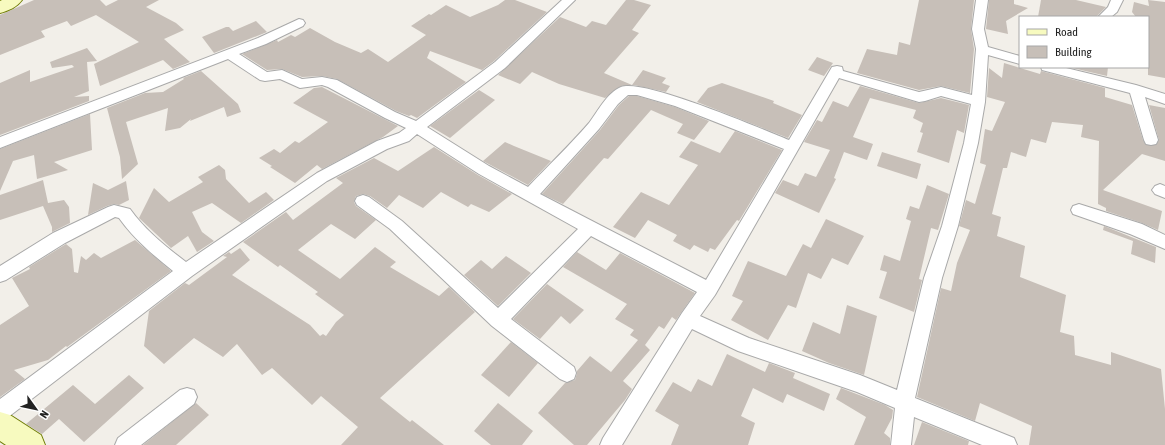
<svg xmlns="http://www.w3.org/2000/svg" width="1165" height="445" font-family="'Asap Condensed',sans-serif">
	<style>
		.building { fill: #c7bfb8 }
		.lines { fill: none; stroke-linecap: round; stroke-linejoin: round }
		.street-casing { stroke: #a9a9a9; stroke-width: 2 }
		.secondary-casing { stroke: #707d05; stroke-width: 2 }
		.street { fill: #fff; fill-rule: evenodd }
		.secondary { fill: #f7fabf; fill-rule: evenodd }
	</style>
	<rect width="100%" height="100%" fill="#f2efe9"/>
	<g class="building">
		<polygon points="34,0 100,0 106,6 118,0 159,0 146,7 176,23 184,30 164,39 190,62 173,69 163,60 100,86 94,64 139,42 96,15 71,26 67,21 41,31 45,37 0,55 0,15"/>
		<polygon points="505,0 515,0 547,12 494,61 482,70 430,51 427,58 466,82 417,118 411,115 409,116 396,111 337,79 322,76 302,77 282,69 267,70 242,54 277,40 278,42 291,35 295,37 310,28 335,42 361,53 368,49 388,62 426,35 411,26 429,14 431,15 446,5 470,17 498,5"/>
		<polygon points="626,0 634,0 651,5 632,30 639,33 604,73 632,85 643,70 666,78 662,83 670,86 666,92 634,85 621,86 605,98 559,84 532,72 520,84 498,75 560,17 586,27 592,21 606,25"/>
		<polygon points="919,0 974,0 971,29 974,49 970,93 941,86 919,90 857,73 867,49 897,55 899,42 910,45"/>
		<polygon points="989,0 1014,0 1014,4 1028,8 1006,21 1008,34 986,29"/>
		<polygon points="1041,0 1076,0 1106,7 1096,17 1038,17"/>
		<polygon points="1148,0 1165,2 1165,78 1148,75 1148,17 1136,17 1132,12 1134,2 1149,6"/>
		<polygon points="256,21 267,32 214,53 202,37 226,27 229,27 233,31"/>
		<polygon points="87,48 97,61 87,62 89,91 74,97 89,96 89,101 0,135 0,83 30,70 30,82 74,67 72,65 52,68 50,62"/>
		<polygon points="817,57 833,63 824,76 808,70"/>
		<polygon points="1004,63 1040,74 1041,71 1105,88 1105,97 1132,105 1143,140 1146,145 1156,145 1159,140 1149,105 1165,108 1165,161 1142,154 1103,190 1162,211 1158,230 1142,223 1106,211 1106,208 1098,204 1099,141 1081,137 1083,125 1052,122 1046,143 1031,139 1026,157 1011,152 1007,168 1003,168 992,214 1001,217 997,236 1025,246 1020,277 1066,295 1060,332 1074,336 1075,355 1111,365 1111,352 1161,369 1165,409 1165,445 1029,445 1032,426 980,403 975,421 917,397 941,288 951,291 957,263 970,230 959,226 966,200 975,204 986,165 980,163 985,129 992,131 1005,102 987,97 989,68 1002,78"/>
		<polygon points="1068,67 1108,67 1107,76"/>
		<polygon points="201,71 238,104 241,112 227,117 224,107 190,121 191,119 180,128 165,131 168,108 126,122 138,164 122,179 120,157 107,108 145,93 163,92 184,79 183,78"/>
		<polygon points="722,83 774,101 773,103 802,115 788,138 697,102 708,88"/>
		<polygon points="860,86 919,103 941,98 969,105 964,133 957,130 949,163 917,152 923,133 920,132 923,123 913,118 916,110 870,98 853,137 873,144 867,160 844,152 834,178 836,179 819,213 775,193 783,180 798,186 805,173 816,177 830,150 804,142 817,120 822,122 833,101 848,107"/>
		<polygon points="322,87 398,126 383,137 322,169 317,165 295,183 270,167 272,166 259,158 274,149 280,153 295,141 299,143 328,122 293,103 314,88"/>
		<polygon points="479,90 495,100 450,138 430,126"/>
		<polygon points="629,96 637,96 675,107 709,121 694,140 677,133 683,124 651,110 608,159 604,158 563,204 542,194 600,130 619,105"/>
		<polygon points="90,114 92,150 54,162 68,170 37,179 34,155 13,161 0,191 0,149"/>
		<polygon points="735,131 782,150 739,221 737,220 715,250 710,248 708,252 694,245 690,250 673,241 677,235 648,220 635,238 613,227 641,192 669,205 698,165 679,157 691,141 720,153"/>
		<polygon points="505,142 514,146 551,161 528,185 483,161"/>
		<polygon points="434,147 478,175 512,194 489,212 471,204 468,207 441,192 423,208 399,195 387,208 370,196 363,194 356,196 354,202 356,206 376,220 355,239 331,224 298,250 340,279 375,247 396,262 390,267 439,296 449,287 475,312 380,398 410,422 412,420 444,445 341,445 358,427 321,396 312,405 272,368 262,375 237,344 223,357 194,338 164,364 144,346 149,311 185,283 189,285 227,257 223,256 229,252 231,254 240,248 250,260 232,275 310,325 320,336 323,334 326,336 336,322 344,315 315,294 318,292 280,265 278,267 243,242 286,212 293,220 343,183 336,178 374,158 398,171"/>
		<polygon points="882,152 921,164 917,179 877,166"/>
		<polygon points="219,165 225,170 226,179 249,203 266,192 274,200 241,223 212,203 192,212 202,232 214,241 197,252 188,236 171,248 139,218 154,188 169,202 203,182 198,177"/>
		<polygon points="43,180 48,203 64,200 69,207 70,223 52,232 52,227 43,206 0,220 0,195"/>
		<polygon points="126,181 129,200 119,205 114,204 107,206 88,215 93,183 108,190"/>
		<polygon points="927,185 949,194 938,230 931,228 919,279 922,280 914,312 879,298 887,272 880,270 884,255 900,261 911,221 906,219 910,206 919,209"/>
		<polygon points="826,219 864,236 848,265 832,258 821,279 808,273 796,308 788,305 768,340 731,320 743,301 732,296 748,261 786,276 803,244 811,248"/>
		<polygon points="1104,226 1156,247 1155,263 1131,254 1133,241 1103,230"/>
		<polygon points="135,240 171,271 67,347 66,346 48,360 14,370 25,379 0,397 0,325 29,306 12,278 30,269 29,267 66,244 72,249 74,272 78,273 81,256 86,260 94,253 101,258"/>
		<polygon points="577,252 606,270 620,253 695,293 676,320 672,317 664,329 659,326 645,345 650,350 623,381 632,389 625,400 587,445 574,445 538,413 565,383 575,380 577,373 577,371 590,356 611,372 638,340 630,335 634,330 615,319 627,304 563,267"/>
		<polygon points="506,256 531,273 498,306 464,275 481,260 492,269"/>
		<polygon points="547,284 584,310 570,324 561,316 540,339 513,319"/>
		<polygon points="847,305 877,316 864,375 829,363 802,351 813,322 840,334"/>
		<polygon points="511,342 538,363 509,397 481,375"/>
		<polygon points="727,354 765,372 769,363 795,373 793,378 830,394 824,411 787,394 783,403 753,388 741,416 755,423 748,445 671,445 679,425 655,411 673,382 691,392 698,379 712,386"/>
		<polygon points="129,375 144,388 84,442 59,419 42,434 26,424 73,385 95,404"/>
		<polygon points="841,388 885,405 893,410 892,418 884,433 890,438 890,445 854,445 866,417 836,399"/>
		<polygon points="196,403 209,415 176,445 143,445"/>
		<polygon points="498,403 533,431 522,445 491,445 474,431"/>
		<polygon points="922,422 969,441 968,445 914,445"/>
	</g>
	<g class="lines">
		<defs>
			<g id="street">
				<path d="M562,0H575L505,68L427,127L489,166L528,187C548,166 570,145 589,123C598,111 607,93 621,87C643,78 762,129 789,140L832,67L837,66L842,67L843,71L919,92L941,87L972,95L976,49L972,29L976,0H988L984,29L988,47L1020,56V64L988,55L985,102L978,143L958,226L942,278L915,398L1014,438L1017,445H982L914,417L911,445H891L895,408L857,392L738,351L692,329L622,445H600L603,438L682,313L697,292L591,236L511,319L574,367L576,373L574,379L567,382L560,379L492,326L390,229L357,205L355,201L357,197L363,195L369,197L402,221L498,308L578,229L479,174L417,134L409,141L387,149L327,181L192,276L7,418L0,421V399L173,271C153,255 134,239 119,218L115,217L65,243L6,280L0,282V266L53,233L108,207L114,205L130,209C145,230 165,246 186,262L317,173L377,141L399,133L406,128L385,118L328,87L322,85L300,88L280,79L265,81L260,80L228,59L0,148V137L258,38L299,19L303,20L305,23L303,26L266,44L239,54L267,72L282,70L302,79L322,77L337,80L395,112L416,121L495,62ZM839,78L919,102L925,101L941,96L971,104L964,143L942,226L924,278L897,390L860,375L749,338L700,316L715,295ZM628,95H637L675,106L784,149L706,280L540,194L599,129L618,104Z"/>
				<polygon points="1111,0 1123,0 1117,12 1111,17 1098,17 1108,7"/>
				<polygon points="1041,67 1062,67 1136,85 1165,94 1165,104 1145,97 1158,140 1156,144 1151,145 1146,144 1144,140 1130,93 1042,70"/>
				<polygon points="1160,184 1165,186 1165,198 1155,194 1152,190 1155,186"/>
				<polygon points="1079,204 1142,224 1165,235 1165,249 1130,234 1073,214 1071,210 1073,206"/>
				<polygon points="187,388 194,390 197,397 194,404 141,445 115,445 118,438 180,390"/>
			</g>
			<g id="secondary">
				<path d="M2,0H22C17,7 8,11 0,13V1Z"/>
				<polygon points="0,412 10,415 41,435 45,445 6,445 0,441"/>
			</g>
		</defs>
		<use href="#street" class="street-casing"/>
		<use href="#secondary" class="secondary-casing"/>
		<use href="#street" class="street"/>
		<use href="#secondary" class="secondary"/>
	</g>
	<rect x="1019" y="16" width="130" height="52" fill="#ffffff" stroke="#a7a7a7"/>
	<rect x="1027" y="29" width="20" height="6" fill="#f7fabf" stroke="#a7a7a7"/>
	<text x="1055" y="36" font-size="12" fill="#222222">Road</text>
	<rect x="1027" y="46" width="20" height="12" fill="#c7bfb8" stroke="#a7a7a7"/>
	<text x="1055" y="56" font-size="12" fill="#222222">Building</text>
	<g transform="translate(36 409) rotate(123)" stroke="#ffffff" stroke-width="3" paint-order="stroke">
	<path d="M0-3L7 15L0 10L-7 15Z" fill="#222222"/>
	<text y="-6" font-size="11" font-weight="bold" text-anchor="middle" fill="#222222">N</text>
	</g>
</svg>
